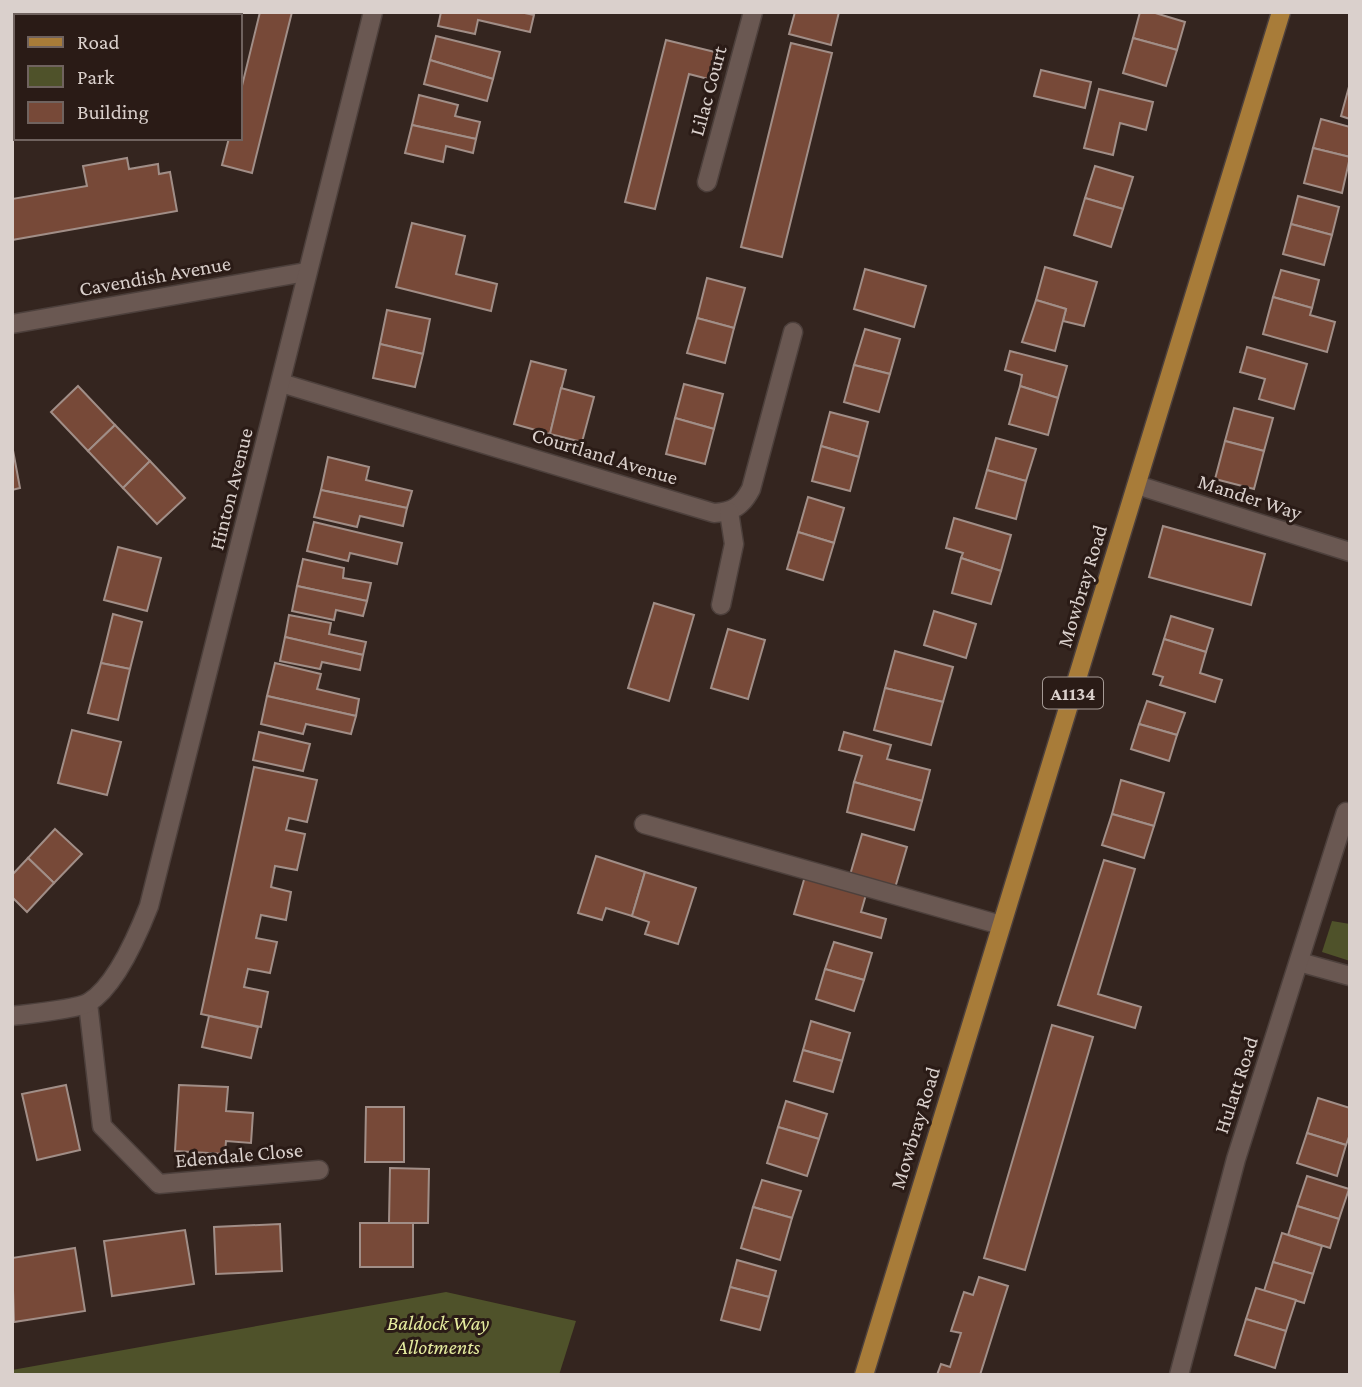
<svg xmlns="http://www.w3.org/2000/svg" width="1362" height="1387" font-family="'Crimson Pro',serif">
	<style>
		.green { fill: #4f522a }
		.building { fill: #774938; stroke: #a18e87; stroke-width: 2 }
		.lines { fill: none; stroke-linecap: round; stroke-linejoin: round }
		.minor-casing { stroke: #4d403c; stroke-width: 21 }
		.major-casing { stroke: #4d403c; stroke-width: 21 }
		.minor { stroke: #6a5852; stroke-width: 18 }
		.major { stroke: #a87c39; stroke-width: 18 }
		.labels { text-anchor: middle; stroke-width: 6; stroke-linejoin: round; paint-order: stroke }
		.shield { fill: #2a1b16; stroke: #a59a95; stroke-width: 2 }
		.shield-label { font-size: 19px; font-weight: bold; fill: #dad0cc }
		.street-label { font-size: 21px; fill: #dad0cc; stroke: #2a1b16 }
		.park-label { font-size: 21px; font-style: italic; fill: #e4eb9e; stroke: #2a1b16 }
	</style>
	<rect width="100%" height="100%" fill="#34251f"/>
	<g class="green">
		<polygon points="1332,921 1350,924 1350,961 1322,952"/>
		<polygon points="446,1292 576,1321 559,1375 12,1375 12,1370"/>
	</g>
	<g class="building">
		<polygon points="260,12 292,12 252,173 222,165 229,138 240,138 240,94"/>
		<polygon points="441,12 520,12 534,15 530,32 478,20 475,34 438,26"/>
		<polygon points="795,12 839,12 831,45 789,34"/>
		<polygon points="1140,12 1152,12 1185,22 1177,50 1133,38"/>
		<polygon points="436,36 500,52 493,79 430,60"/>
		<polygon points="1133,38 1177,50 1166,86 1123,73"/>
		<polygon points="666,40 719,53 712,80 689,74 655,209 625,202"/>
		<polygon points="791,43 832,53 782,257 741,247"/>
		<polygon points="430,60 493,79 487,101 424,84"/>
		<polygon points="1041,70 1091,82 1085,108 1034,96"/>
		<polygon points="1350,83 1350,119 1341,116"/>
		<polygon points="1099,89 1153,102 1146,130 1120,123 1113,155 1084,148"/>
		<polygon points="419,95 458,105 455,116 480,122 476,139 412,125"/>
		<polygon points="1321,119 1350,127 1350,157 1313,148"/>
		<polygon points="412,125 476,139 473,153 446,146 443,162 405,153"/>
		<polygon points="1313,148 1350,157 1342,193 1304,183"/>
		<polygon points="127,158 129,169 158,164 159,174 170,172 177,211 12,240 12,199 87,186 83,166"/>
		<polygon points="1095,166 1133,177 1123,209 1085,198"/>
		<polygon points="1298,196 1339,207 1332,235 1291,224"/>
		<polygon points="1085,198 1123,209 1111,247 1074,235"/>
		<polygon points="412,223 465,236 456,274 497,284 491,311 396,287"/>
		<polygon points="1291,224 1332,235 1324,265 1283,254"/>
		<polygon points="1045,267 1097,282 1084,326 1063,321 1066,309 1036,300"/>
		<polygon points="865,269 926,286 914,327 854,309"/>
		<polygon points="1281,270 1319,280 1312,308 1273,297"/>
		<polygon points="707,278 745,288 734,328 697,318"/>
		<polygon points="1273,297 1312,308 1310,315 1335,322 1327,352 1263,334"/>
		<polygon points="1036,300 1066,309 1055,351 1022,342"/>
		<polygon points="387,310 430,319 423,354 380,344"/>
		<polygon points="697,318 734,328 725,363 687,353"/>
		<polygon points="865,329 900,339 890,374 854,365"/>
		<polygon points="380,344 423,354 415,387 373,378"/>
		<polygon points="1247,347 1307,364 1294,409 1259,399 1265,379 1240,372"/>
		<polygon points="1010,351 1067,366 1058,398 1020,386 1022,375 1005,370"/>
		<polygon points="531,361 566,370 550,434 514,424"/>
		<polygon points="854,365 890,374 879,412 844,402"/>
		<polygon points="684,384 723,394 714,429 675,418"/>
		<polygon points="78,386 115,425 88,451 51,412"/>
		<polygon points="1020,386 1058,398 1048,435 1009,424"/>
		<polygon points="561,388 594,397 582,442 550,434"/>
		<polygon points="1234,408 1273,418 1264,451 1225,441"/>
		<polygon points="830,412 868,422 859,457 821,446"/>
		<polygon points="675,418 714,429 705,464 666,454"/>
		<polygon points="115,425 150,461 123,488 88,451"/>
		<polygon points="996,438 1036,449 1026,481 987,470"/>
		<polygon points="1225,441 1264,451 1254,489 1215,479"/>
		<polygon points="12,445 20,488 12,490"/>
		<polygon points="821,446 859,457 850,491 812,481"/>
		<polygon points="328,457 369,467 366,480 412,491 407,508 321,490"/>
		<polygon points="150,461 185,498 157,524 123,488"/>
		<polygon points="987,470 1026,481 1016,519 976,508"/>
		<polygon points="321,490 407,508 403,526 360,516 357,527 314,517"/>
		<polygon points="808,497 844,508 834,543 798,532"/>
		<polygon points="954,518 1011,535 1001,571 961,558 963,553 946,548"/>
		<polygon points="314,522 402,543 397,564 350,553 348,561 307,551"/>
		<polygon points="1163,526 1265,554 1251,605 1149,577"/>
		<polygon points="798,532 834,543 823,580 787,569"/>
		<polygon points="118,547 161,558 147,611 104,600"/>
		<polygon points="961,558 1001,571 991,604 952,593"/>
		<polygon points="303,559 344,568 343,578 371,583 367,601 297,586"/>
		<polygon points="297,586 367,601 363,616 336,610 334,620 292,611"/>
		<polygon points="654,603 694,615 669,701 628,688"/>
		<polygon points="934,611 976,624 966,658 924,645"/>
		<polygon points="113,614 142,622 130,669 101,663"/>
		<polygon points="289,615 331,623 329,634 366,642 363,655 285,637"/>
		<polygon points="1171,616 1213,629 1206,652 1164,639"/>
		<polygon points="728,629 765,640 748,699 711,688"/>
		<polygon points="285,637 363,655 360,670 322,662 320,669 280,661"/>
		<polygon points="1164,639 1206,652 1200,673 1222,680 1215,702 1160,685 1163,677 1153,674"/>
		<polygon points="895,651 953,667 943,702 885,688"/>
		<polygon points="101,663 130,669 118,720 88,713"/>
		<polygon points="275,663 321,674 317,689 359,699 356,716 267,696"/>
		<polygon points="885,688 943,702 931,745 874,730"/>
		<polygon points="267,696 356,716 351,734 306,724 303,734 261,724"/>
		<polygon points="1147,701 1185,713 1177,735 1139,724"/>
		<polygon points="1139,724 1177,735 1169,761 1131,749"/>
		<polygon points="72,730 121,742 107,795 58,783"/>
		<polygon points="259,732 310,744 303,771 253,760"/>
		<polygon points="844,732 891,745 887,759 930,770 922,801 854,782 862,756 839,750"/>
		<polygon points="254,767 317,780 307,822 289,818 286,830 305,834 297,870 275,866 271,887 291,892 286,920 261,915 256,938 277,942 270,973 248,969 244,987 268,992 261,1027 201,1014"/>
		<polygon points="1121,780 1164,793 1154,826 1112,814"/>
		<polygon points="854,782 922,801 914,830 847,812"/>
		<polygon points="1112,814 1154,826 1144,858 1102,845"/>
		<polygon points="55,829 82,854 54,883 28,858"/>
		<polygon points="862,834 907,847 895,888 850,875"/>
		<polygon points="596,856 645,872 632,916 606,908 602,920 578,913"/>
		<polygon points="28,858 54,883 27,912 12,897 12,875"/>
		<polygon points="1104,860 1135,869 1098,994 1141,1007 1135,1028 1058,1005"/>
		<polygon points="645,872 696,888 678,944 645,934 649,922 632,916"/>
		<polygon points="806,873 867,891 861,912 886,919 881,938 794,914"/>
		<polygon points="834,942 872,953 864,980 825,969"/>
		<polygon points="825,969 864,980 854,1011 816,999"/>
		<polygon points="209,1016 258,1027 251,1058 202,1047"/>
		<polygon points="811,1021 850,1033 842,1061 803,1050"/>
		<polygon points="1052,1025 1093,1037 1025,1270 984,1258"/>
		<polygon points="803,1050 842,1061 833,1092 794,1081"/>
		<polygon points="66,1085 80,1150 37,1160 22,1094"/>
		<polygon points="179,1085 228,1087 226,1111 253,1113 251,1143 226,1141 225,1154 175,1151"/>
		<polygon points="1318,1098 1350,1108 1350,1134 1346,1145 1307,1133"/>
		<polygon points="786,1101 827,1114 819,1139 778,1127"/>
		<polygon points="366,1107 404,1107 404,1162 365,1162"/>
		<polygon points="778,1127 819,1139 807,1176 767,1163"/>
		<polygon points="1307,1133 1346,1145 1337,1176 1297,1163"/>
		<polygon points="390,1168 429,1169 428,1223 389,1223"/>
		<polygon points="1307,1176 1349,1189 1339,1219 1297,1206"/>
		<polygon points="762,1180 801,1191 792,1218 753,1207"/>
		<polygon points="1297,1206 1339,1219 1330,1248 1288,1235"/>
		<polygon points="753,1207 792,1218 780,1260 741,1248"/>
		<rect x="360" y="1223" width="53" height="44"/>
		<polygon points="280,1224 282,1271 216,1274 214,1227"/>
		<polygon points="185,1230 194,1284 112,1296 104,1241"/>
		<polygon points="1282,1233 1322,1246 1313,1274 1273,1262"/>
		<polygon points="75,1248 85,1311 14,1322 12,1258"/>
		<polygon points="737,1260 776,1271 769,1297 730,1287"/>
		<polygon points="1273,1262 1313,1274 1304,1303 1264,1291"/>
		<polygon points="979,1277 1008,1286 980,1375 937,1375 941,1364 950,1367 961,1333 951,1331 964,1292 973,1295"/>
		<polygon points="730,1287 769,1297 760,1330 721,1320"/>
		<polygon points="1256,1288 1296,1300 1286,1331 1246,1319"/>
		<polygon points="1246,1319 1286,1331 1275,1368 1235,1355"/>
	</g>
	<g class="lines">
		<defs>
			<g id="minor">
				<polyline points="707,182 753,12"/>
				<polyline points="12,324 306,272"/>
				<path d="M281,383L714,513C733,512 742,506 751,489L793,332"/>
				<polyline points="1137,485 1350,552"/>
				<polyline points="721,605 734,544 729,512"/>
				<polyline points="644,824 1001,925"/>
				<polyline points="1299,962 1350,976"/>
				<polyline points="88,1003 102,1126 159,1184 319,1170"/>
				<path d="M12,1016C28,1014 77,1009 88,1003C115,987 138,934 149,906L373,12"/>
				<polyline points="1179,1375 1236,1159 1346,812"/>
			</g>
			<polyline id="major" points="864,1375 1281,12"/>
		</defs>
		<use href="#minor" class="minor-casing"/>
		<use href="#major" class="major-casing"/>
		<use href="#minor" class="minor"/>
		<use href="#major" class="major"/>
	</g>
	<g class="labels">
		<rect class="shield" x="1043" y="677.5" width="60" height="31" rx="5"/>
		<g class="shield-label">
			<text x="1073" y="700">A1134</text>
		</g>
		<g class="street-label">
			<text transform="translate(708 91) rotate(-75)" y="7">Lilac Court</text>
			<text transform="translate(155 276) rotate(-10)" y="7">Cavendish Avenue</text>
			<text transform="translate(605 456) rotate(17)" y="7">Courtland Avenue</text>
			<text transform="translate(231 489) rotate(-76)" y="7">Hinton Avenue</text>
			<text transform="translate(1250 497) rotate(18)" y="7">Mander Way</text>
			<text transform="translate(1082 586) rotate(-73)" y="7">Mowbray Road</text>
			<text transform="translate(1236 1085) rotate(-72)" y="7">Hulatt Road</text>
			<text transform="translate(915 1128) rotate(-73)" y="7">Mowbray Road</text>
			<text transform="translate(239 1155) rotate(-5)" y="7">Edendale Close</text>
		</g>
		<g class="park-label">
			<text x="438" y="1330">Baldock Way<tspan x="438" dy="24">Allotments</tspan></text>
		</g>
	</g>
	<rect width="1362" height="1387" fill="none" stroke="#dad0cc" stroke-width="28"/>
	<rect x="14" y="14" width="228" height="126" fill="#2a1b16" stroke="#70635f" stroke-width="2"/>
	<rect x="28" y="37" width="35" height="10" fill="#a87c39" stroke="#70635f" stroke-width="2"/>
	<text x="77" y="49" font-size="21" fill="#dad0cc">Road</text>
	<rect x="28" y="66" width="35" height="21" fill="#4f522a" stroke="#70635f" stroke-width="2"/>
	<text x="77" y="84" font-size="21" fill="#dad0cc">Park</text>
	<rect x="28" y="102" width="35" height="21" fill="#774938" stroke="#70635f" stroke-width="2"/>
	<text x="77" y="119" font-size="21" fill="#dad0cc">Building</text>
</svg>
